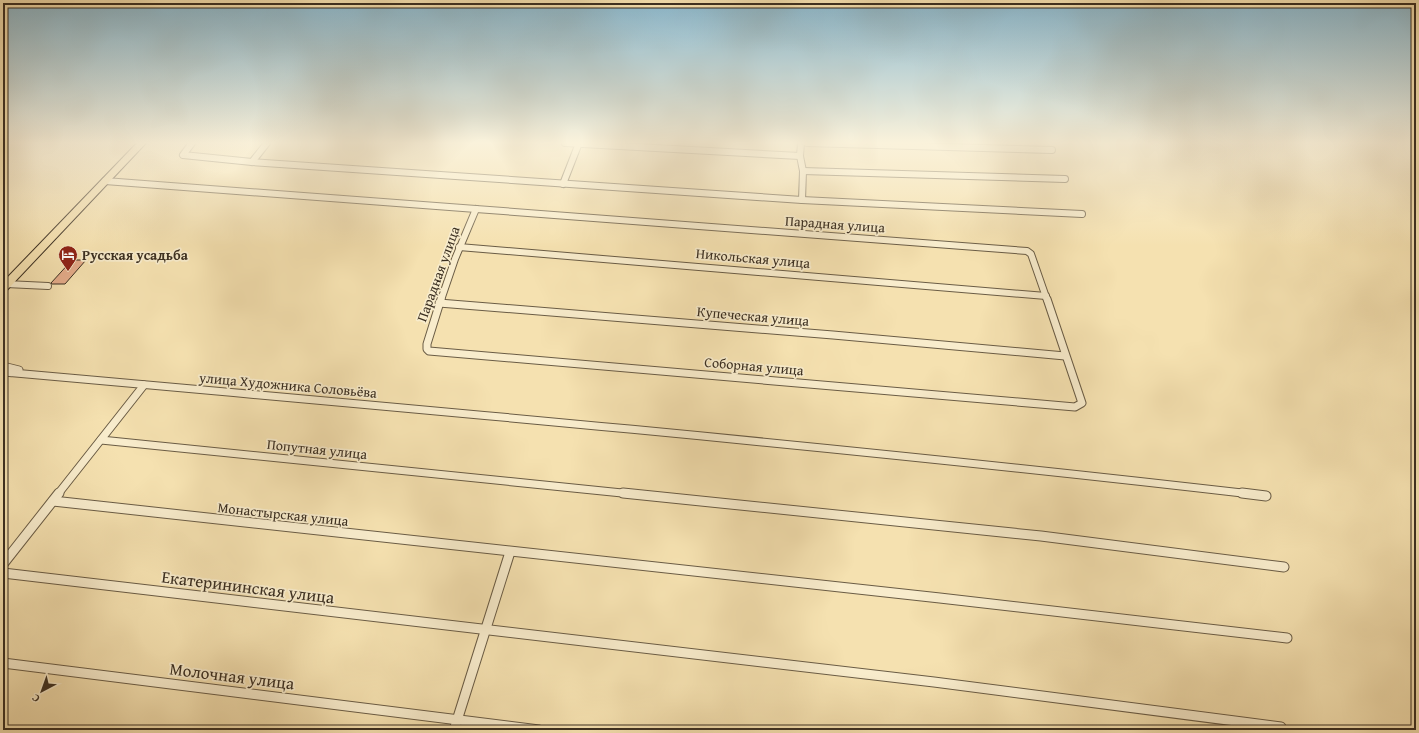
<svg xmlns="http://www.w3.org/2000/svg" width="1419" height="733" font-family="'Gentium Book Plus',serif">
	<style>
		.building { fill: #e4ac8a; stroke: #3b2f21 }
		.lines { fill: none; stroke-linecap: round; stroke-linejoin: round }
		.street-far2-casing { stroke: #6a5c45; stroke-width: 8 }
		.street-far1-casing { stroke: #6a5c45; stroke-width: 9 }
		.street-casing { stroke: #6a5c45; stroke-width: 11 }
		.primary-casing { stroke: #3b2f21; stroke-width: 2 }
		.street-far2 { stroke: #f8eccc; stroke-width: 6 }
		.street-far1 { stroke: #f8eccc; stroke-width: 7 }
		.street { stroke: #f8eccc; stroke-width: 9 }
		.primary { fill: #f5e1b0; fill-rule: evenodd }
		.labels { text-anchor: middle; stroke-width: 3.5; stroke-linejoin: round; paint-order: stroke }
		.street-label { font-size: 14px; fill: #3b2f21; stroke: #f8eccc }
		.poi-label { font-size: 14px; font-weight: bold; fill: #3b2f21; stroke: #f8eccc; text-anchor: start }
		.near-street-label { font-size: 17px; fill: #3b2f21; stroke: #f8eccc }
	</style>
	<rect width="100%" height="100%" fill="#f5e1b0"/>
	<filter id="stains"><feTurbulence type="fractalNoise" baseFrequency=".005" numOctaves="4"/><feColorMatrix values="0 0 0 0 .2 0 0 0 0 .09 0 0 0 0 .02 0 0 0 .5 -.17"/></filter>
	<radialGradient id="worn" r=".72"><stop offset=".6" stop-color="#630" stop-opacity="0"/><stop offset="1" stop-color="#630" stop-opacity=".3"/></radialGradient>
	<polygon class="building" points="72,260 86,260 65,284 52,284 51,283"/>
	<g class="lines">
		<defs>
			<g id="street-far2">
				<polyline points="192,143 183,155 252,162 802,200 1082,214"/>
				<polyline points="565,143 800,156"/>
				<polyline points="801,143 800,156 803,171 802,200"/>
				<polyline points="807,143 1052,150"/>
				<polyline points="252,162 267,143"/>
				<polyline points="803,171 1065,179"/>
				<polyline points="105,181 476,209"/>
				<polyline points="563,184 579,143"/>
				<polyline points="476,209 1027,251 1031,254 1047,300"/>
				<polyline points="459,247 1046,296"/>
				<polyline points="6,284 48,286"/>
				<polyline points="441,300 455,259 476,209"/>
			</g>
			<g id="street-far1">
				<polyline points="441,299 427,344 427,349 429,351 1075,407 1082,403 1047,299"/>
				<polyline points="439,303 833,335 1065,356"/>
				<polyline points="3,366 19,370"/>
				<path d="M3,372C419,409 836,446 1251,494"/>
				<polyline points="101,440 632,494"/>
				<polyline points="58,494 144,385"/>
			</g>
			<g id="street">
				<polyline points="623,493 1041,536 1284,567"/>
				<polyline points="1242,493 1266,496"/>
				<path d="M53,501C464,547 876,589 1287,638"/>
				<polyline points="3,564 59,493"/>
				<polyline points="3,573 934,682 1281,727"/>
				<polyline points="3,663 539,730"/>
				<polyline points="454,730 510,552"/>
			</g>
			<polygon id="primary" points="137,143 146,143 7,290 3,291 3,282"/>
		</defs>
		<use href="#street-far2" class="street-far2-casing"/>
		<use href="#street-far1" class="street-far1-casing"/>
		<use href="#street" class="street-casing"/>
		<use href="#primary" class="primary-casing"/>
		<use href="#street-far2" class="street-far2"/>
		<use href="#street-far1" class="street-far1"/>
		<use href="#street" class="street"/>
		<use href="#primary" class="primary"/>
	</g>
	<linearGradient id="sky" x2="0" y2="1"><stop stop-color="#8ab8ce"/><stop offset="0.58" stop-color="#faf2db"/><stop offset="1" stop-color="#faf2db" stop-opacity="0"/></linearGradient>
	<rect width="1419" height="246" fill="url(#sky)"/>
	<defs>
		<symbol id="hotel-pin" viewBox="-11 -11 22 30"><path d="M0 17L-7.5 6A9.5 9.5 0 1 1 7.5 6Z" fill="#8f2418" stroke="#f8eccc"/><path d="M-6-4.5h1.5V1H6V5H4.5V3h-9V5H-6ZM-4 0a1.8 1.8 0 1 1 3.6 0ZM.5 0V-2.5h3Q6-2.5 6 0Z" fill="#fff"/></symbol>
	</defs>
	<g fill-rule="evenodd">
		<use href="#hotel-pin" x="57" y="244" width="22" height="30"/>
	</g>
	<g class="labels">
		<g class="street-label">
			<text transform="translate(835 224) rotate(4)" y="5">Парадная улица</text>
			<text transform="translate(753 258) rotate(5)" y="5">Никольская улица</text>
			<text transform="translate(438 274) rotate(-70)" y="5">Парадная улица</text>
			<text transform="translate(753 316) rotate(5)" y="5">Купеческая улица</text>
			<text transform="translate(754 366) rotate(5)" y="5">Соборная улица</text>
			<text transform="translate(288 385) rotate(5)" y="5">улица Художника Соловьёва</text>
			<text transform="translate(317 449) rotate(6)" y="5">Попутная улица</text>
			<text transform="translate(283 514) rotate(6)" y="5">Монастырская улица</text>
		</g>
		<g class="poi-label">
			<text x="82" y="260">Русская усадьба</text>
		</g>
		<g class="near-street-label">
			<text transform="translate(248 587) rotate(7)" y="6">Екатерининская улица</text>
			<text transform="translate(232 676) rotate(7)" y="6">Молочная улица</text>
		</g>
	</g>
	<rect width="1419" height="733" fill="none" stroke="#f5e1b0" stroke-width="16"/>
	<rect x="4" y="4" width="1411" height="725" fill="none" stroke="#3b2f21" stroke-width="2"/>
	<rect x="8" y="8" width="1403" height="717" fill="none" stroke="#3b2f21"/>
	<g transform="translate(42 691) rotate(221)" stroke="#f8eccc" stroke-width="3" paint-order="stroke">
	<path d="M0-3L7 15L0 10L-7 15Z" fill="#3b2f21"/>
	<text y="-6" font-size="11" font-weight="bold" text-anchor="middle" fill="#3b2f21">С</text>
	</g>
	<rect width="100%" height="100%" filter="url(#stains)"/>
	<rect width="100%" height="100%" fill="url(#worn)"/>
</svg>
